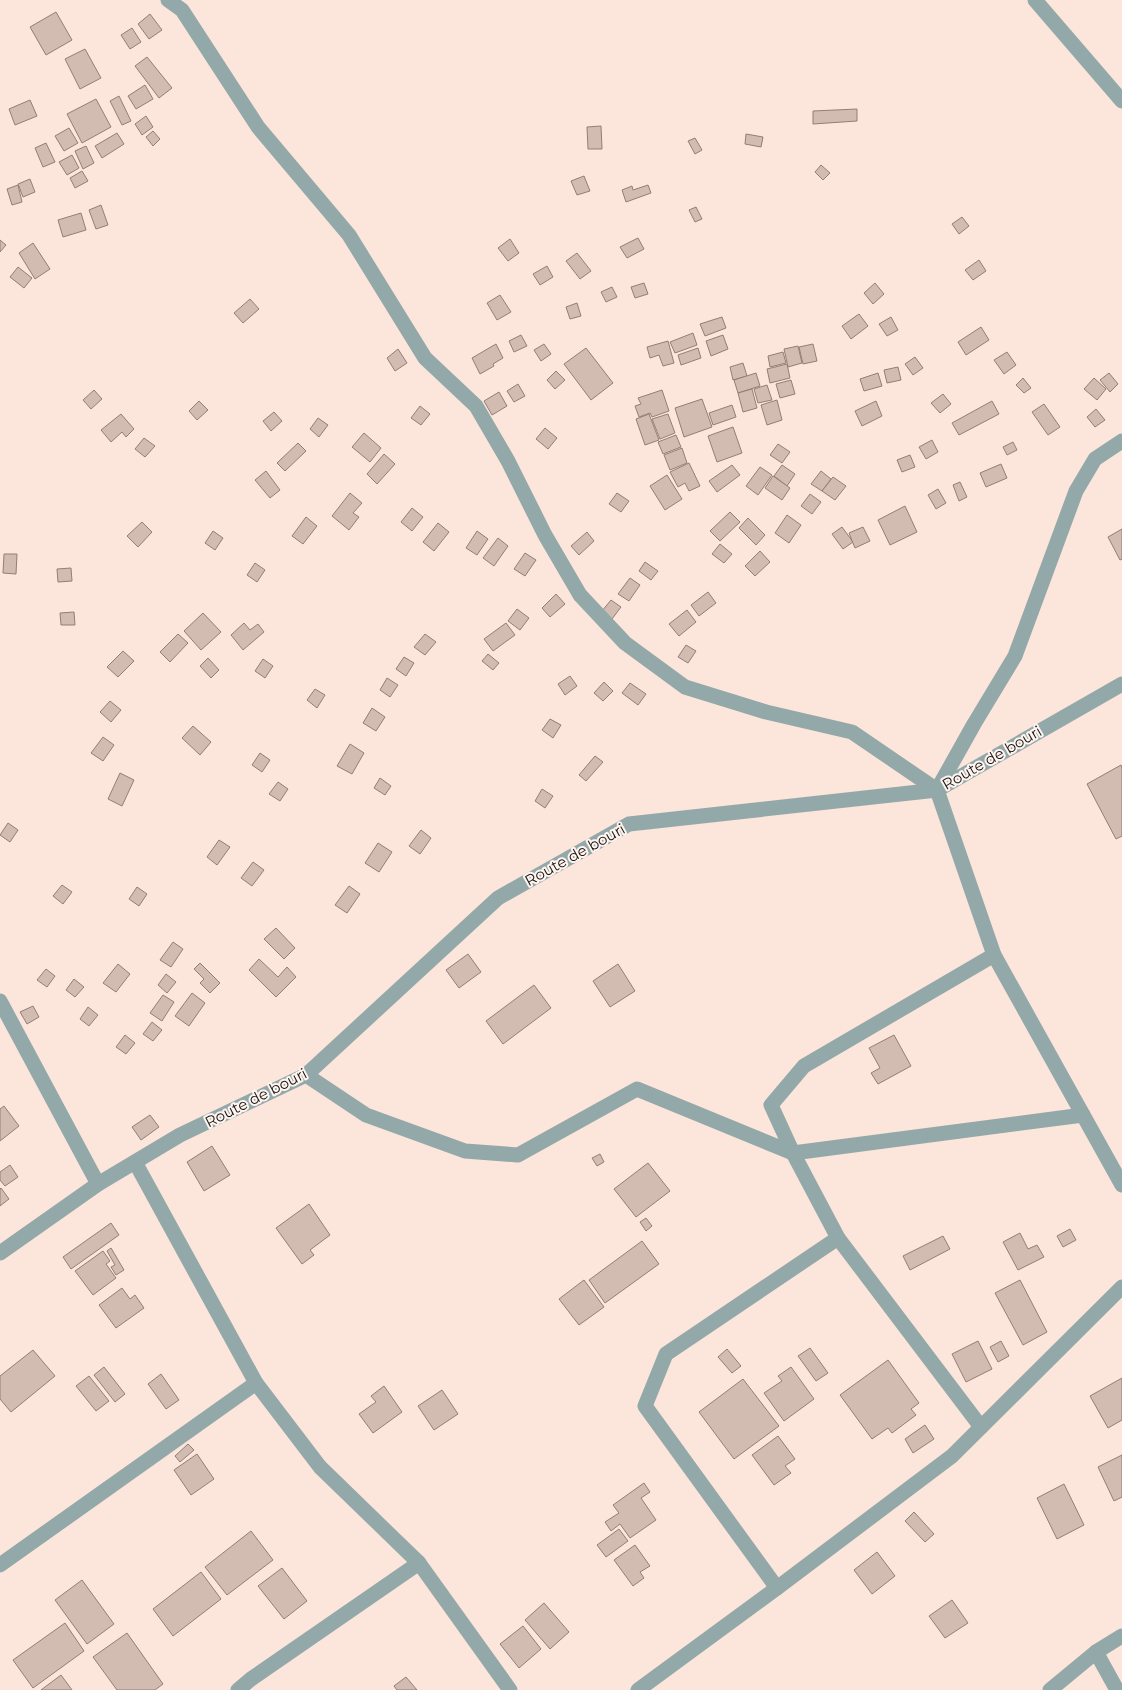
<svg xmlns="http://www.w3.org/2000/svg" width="1122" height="1690" font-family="Montserrat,sans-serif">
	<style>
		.building { fill: #d2bcb2; stroke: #937e75 }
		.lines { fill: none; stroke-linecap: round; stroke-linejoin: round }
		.street { stroke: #93a8a9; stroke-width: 15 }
		.labels { text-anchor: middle; stroke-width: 4; stroke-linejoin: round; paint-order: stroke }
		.street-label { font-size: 15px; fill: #1c1410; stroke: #fef5f1 }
	</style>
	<rect width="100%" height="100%" fill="#fce5da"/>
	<g class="building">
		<polygon points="56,12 72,40 46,55 30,27"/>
		<polygon points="150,14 162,30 149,39 138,24"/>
		<polygon points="132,28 141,42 130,49 121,35"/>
		<polygon points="85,49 101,78 80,89 65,59"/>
		<polygon points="147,57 172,88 159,98 135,66"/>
		<polygon points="145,85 153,99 136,109 128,96"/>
		<polygon points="119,96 131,121 122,125 110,101"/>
		<polygon points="96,99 111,127 82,143 67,114"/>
		<polygon points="30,100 37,116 15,125 9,109"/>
		<polygon points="857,109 857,121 813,124 813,111"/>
		<polygon points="146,116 153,127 142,135 135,124"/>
		<polygon points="601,126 602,149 588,149 587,127"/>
		<polygon points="69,128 78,143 64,151 55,136"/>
		<polygon points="153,131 160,139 153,146 146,137"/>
		<polygon points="117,133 124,144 102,158 95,146"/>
		<polygon points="746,134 763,137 761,147 745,144"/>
		<polygon points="695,138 702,150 695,154 688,141"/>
		<polygon points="46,143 55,162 43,167 35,148"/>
		<polygon points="86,146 94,163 83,169 75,151"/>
		<polygon points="72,155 79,168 67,175 59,162"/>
		<polygon points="821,165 830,173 823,180 815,172"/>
		<polygon points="82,171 88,181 75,188 70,178"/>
		<polygon points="584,176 590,191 577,195 571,181"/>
		<polygon points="30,179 35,192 23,197 18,184"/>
		<polygon points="18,185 22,202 12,205 7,189"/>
		<polygon points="648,185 651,193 626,202 622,190 632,186 633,190"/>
		<polygon points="101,205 108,225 96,229 89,210"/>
		<polygon points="696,207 702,219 695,222 689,210"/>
		<polygon points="81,213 86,230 63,237 58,220"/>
		<polygon points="962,217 969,226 959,234 952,224"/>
		<polygon points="638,238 644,249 627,258 620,247"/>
		<polygon points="510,239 519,253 508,261 498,248"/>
		<polygon points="0,240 6,245 0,252"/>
		<polygon points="33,243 50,269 35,279 19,253"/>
		<polygon points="577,253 591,271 580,279 566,261"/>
		<polygon points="979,260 986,271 973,280 965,270"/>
		<polygon points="547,266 553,277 540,285 533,274"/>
		<polygon points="18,267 32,278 24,288 10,277"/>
		<polygon points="644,283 648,294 635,298 631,287"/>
		<polygon points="875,283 884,294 873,304 864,293"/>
		<polygon points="612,287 617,297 606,302 601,292"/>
		<polygon points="500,295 511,312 497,320 487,303"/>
		<polygon points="250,299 259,309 243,323 234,313"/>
		<polygon points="577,303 581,316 570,319 566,307"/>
		<polygon points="859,314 868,326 851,339 842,326"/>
		<polygon points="722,317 726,328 705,336 700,324"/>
		<polygon points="891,317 898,330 887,336 879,324"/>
		<polygon points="981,327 989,340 966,355 958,342"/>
		<polygon points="693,333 697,345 675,353 670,342"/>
		<polygon points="521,335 527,346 514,352 509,341"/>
		<polygon points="723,335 728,349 711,356 706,341"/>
		<polygon points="668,341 674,363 663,366 659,355 650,358 647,347"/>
		<polygon points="496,344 503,358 493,364 494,366 480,374 472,358"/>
		<polygon points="544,344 551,354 541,361 534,350"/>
		<polygon points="813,344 817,361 803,364 799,347"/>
		<polygon points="798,346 802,363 788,367 784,349"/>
		<polygon points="586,348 613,383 591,400 564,364"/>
		<polygon points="698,348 701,358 681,365 678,355"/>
		<polygon points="398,349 407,363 395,371 387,358"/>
		<polygon points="783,352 786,363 770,367 768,356"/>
		<polygon points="1007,352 1016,365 1004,374 994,360"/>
		<polygon points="915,357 923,368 913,375 905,364"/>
		<polygon points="743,363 747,376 733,380 730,367"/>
		<polygon points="787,364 790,378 770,383 767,369"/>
		<polygon points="898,367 901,380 887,383 884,370"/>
		<polygon points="556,371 565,380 555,389 547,380"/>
		<polygon points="756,373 760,386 738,393 734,380"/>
		<polygon points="878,373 882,386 864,391 860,379"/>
		<polygon points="1109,373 1118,384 1110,392 1100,380"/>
		<polygon points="1023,378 1031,388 1024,393 1016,385"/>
		<polygon points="1094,378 1106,389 1097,400 1084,389"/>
		<polygon points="791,380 795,394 780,398 776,384"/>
		<polygon points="518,384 525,396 514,402 507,391"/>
		<polygon points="767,385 772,400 758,403 754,389"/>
		<polygon points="752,389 757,408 743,412 738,393"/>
		<polygon points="94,390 102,399 91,409 83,400"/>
		<polygon points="662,390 669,411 652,417 650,413 639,417 635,406 641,404 638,398"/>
		<polygon points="499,392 507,406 492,415 484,401"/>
		<polygon points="943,394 951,404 940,413 931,403"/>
		<polygon points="702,399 712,427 684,437 675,408"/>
		<polygon points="777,400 782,420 767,425 761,405"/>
		<polygon points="199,401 208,410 197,420 189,411"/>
		<polygon points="876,401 882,416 862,426 855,411"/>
		<polygon points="992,401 999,414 959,435 952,423"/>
		<polygon points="1044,404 1060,427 1048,435 1032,412"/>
		<polygon points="732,405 736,417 713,425 709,413"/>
		<polygon points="420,406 430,414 421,425 411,418"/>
		<polygon points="1096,409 1105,420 1095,427 1087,417"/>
		<polygon points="274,412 282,421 271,431 263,421"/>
		<polygon points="121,414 134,429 126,437 122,432 111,442 101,430"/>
		<polygon points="649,414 659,440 645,445 636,419"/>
		<polygon points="668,414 675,433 660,439 652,419"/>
		<polygon points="318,418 328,425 319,437 310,429"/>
		<polygon points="733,427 742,453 717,462 708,436"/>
		<polygon points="545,428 557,438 548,449 536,439"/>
		<polygon points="364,433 381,448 370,462 352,447"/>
		<polygon points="676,435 681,447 663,454 658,442"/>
		<polygon points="144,438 155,446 145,457 135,449"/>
		<polygon points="932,440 938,452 926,459 919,447"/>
		<polygon points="1013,442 1017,450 1007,455 1003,447"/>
		<polygon points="298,443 306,451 285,471 277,463"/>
		<polygon points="778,444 790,452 782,463 770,455"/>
		<polygon points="682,448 687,463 670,470 664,455"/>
		<polygon points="384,454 395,464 377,484 367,474"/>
		<polygon points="910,455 915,467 902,472 897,460"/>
		<polygon points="689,463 700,486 689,491 685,483 678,487 670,472"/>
		<polygon points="1001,464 1007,478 986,487 980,473"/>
		<polygon points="732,465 740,475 717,492 709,481"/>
		<polygon points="782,465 795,474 787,486 774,476"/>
		<polygon points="760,467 772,475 758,495 746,486"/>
		<polygon points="266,471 280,490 270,498 255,480"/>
		<polygon points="821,471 831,479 822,491 811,484"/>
		<polygon points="667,475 682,499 665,510 650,486"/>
		<polygon points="773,476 790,488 782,500 765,488"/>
		<polygon points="833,477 846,486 835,500 822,491"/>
		<polygon points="960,482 967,497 959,501 953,485"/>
		<polygon points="938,489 946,503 936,509 928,495"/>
		<polygon points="350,493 362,503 353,513 359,517 349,530 332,516"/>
		<polygon points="617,493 629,501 621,512 609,504"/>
		<polygon points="810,494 821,502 812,514 801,506"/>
		<polygon points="905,506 917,532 890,545 878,520"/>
		<polygon points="412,508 423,517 412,531 401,522"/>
		<polygon points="730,512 740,522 720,541 710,531"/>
		<polygon points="787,515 801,525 789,543 775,533"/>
		<polygon points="306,517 317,526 303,544 292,536"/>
		<polygon points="748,518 765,535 756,545 739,528"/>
		<polygon points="142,522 152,532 138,547 127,536"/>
		<polygon points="438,523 449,532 434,551 423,542"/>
		<polygon points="842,527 853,542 843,549 832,534"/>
		<polygon points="863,527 870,541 855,548 849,533"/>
		<polygon points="1122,529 1122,559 1120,560 1108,537"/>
		<polygon points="213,531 223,538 215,550 205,543"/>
		<polygon points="477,531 488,539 477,555 466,548"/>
		<polygon points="587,532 594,541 579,555 571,546"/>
		<polygon points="498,538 508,546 494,566 483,558"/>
		<polygon points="720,544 732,554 724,563 712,554"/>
		<polygon points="760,551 770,562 755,576 745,566"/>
		<polygon points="525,553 536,560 525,576 514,569"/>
		<polygon points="4,554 17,554 16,574 3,573"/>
		<polygon points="645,562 658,571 651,580 639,571"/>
		<polygon points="255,563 265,570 257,582 247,575"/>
		<polygon points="71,568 72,581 58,582 57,569"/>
		<polygon points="630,578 640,585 629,601 618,594"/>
		<polygon points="708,592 716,603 699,616 691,605"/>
		<polygon points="556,594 565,604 550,617 542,608"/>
		<polygon points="611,600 621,607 612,619 602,611"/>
		<polygon points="517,609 529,618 520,630 508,621"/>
		<polygon points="687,610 696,622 679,636 669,624"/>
		<polygon points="74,612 75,625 61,625 60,613"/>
		<polygon points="203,613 221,632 201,650 184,631"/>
		<polygon points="244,623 250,630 258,624 264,632 243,650 231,635"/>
		<polygon points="506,623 515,635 493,651 484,639"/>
		<polygon points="178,634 188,643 170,662 160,652"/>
		<polygon points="425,634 436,642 425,655 414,647"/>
		<polygon points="686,645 696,651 688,663 678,657"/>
		<polygon points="123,651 134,661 118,677 107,667"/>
		<polygon points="488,654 499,663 493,670 482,661"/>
		<polygon points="404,657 414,663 406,676 396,669"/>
		<polygon points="208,658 219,670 211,678 200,666"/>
		<polygon points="263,659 273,666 265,678 255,671"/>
		<polygon points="570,676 577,686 565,695 558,684"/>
		<polygon points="387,678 398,685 390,697 380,690"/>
		<polygon points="604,682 613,691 603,701 594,693"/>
		<polygon points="630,683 646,694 638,705 622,693"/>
		<polygon points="315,689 325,695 317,708 307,700"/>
		<polygon points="110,701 121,710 111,722 100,712"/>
		<polygon points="372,708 385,717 376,731 363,723"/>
		<polygon points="550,719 561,725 553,738 542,730"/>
		<polygon points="193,726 211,742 200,755 182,738"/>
		<polygon points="103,737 114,745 103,761 91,753"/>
		<polygon points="350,744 364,753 352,774 337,766"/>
		<polygon points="260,753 270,760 262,772 252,765"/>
		<polygon points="595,756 603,762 586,781 579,775"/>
		<polygon points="1121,765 1122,768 1122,836 1116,839 1087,784"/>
		<polygon points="120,773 134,780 122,806 108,799"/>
		<polygon points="380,778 391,786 385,795 374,788"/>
		<polygon points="278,782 288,789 280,801 269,794"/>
		<polygon points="542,789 553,796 545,808 535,801"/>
		<polygon points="8,823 18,830 10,842 0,835"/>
		<polygon points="421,830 431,838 420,854 409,846"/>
		<polygon points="219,840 230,847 217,865 207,857"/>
		<polygon points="378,843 392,852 379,872 365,863"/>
		<polygon points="253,862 264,870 252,886 241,878"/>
		<polygon points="62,885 72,892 63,904 53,896"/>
		<polygon points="349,886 360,894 347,913 335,905"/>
		<polygon points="137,887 147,894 139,906 129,899"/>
		<polygon points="276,928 295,948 284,959 264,939"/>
		<polygon points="173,942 183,949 171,967 160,960"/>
		<polygon points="468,954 481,972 459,988 446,970"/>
		<polygon points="259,959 278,977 287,967 296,977 276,997 249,970"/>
		<polygon points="200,963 220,983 210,993 200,983 204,979 194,969"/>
		<polygon points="118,964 130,974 116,992 103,983"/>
		<polygon points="618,964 635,991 610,1007 593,981"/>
		<polygon points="46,969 55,976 47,987 37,980"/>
		<polygon points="166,974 176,982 167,993 158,985"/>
		<polygon points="74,979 84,987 75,997 66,990"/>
		<polygon points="534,985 551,1008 503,1044 486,1021"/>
		<polygon points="192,993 205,1003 189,1026 175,1016"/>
		<polygon points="163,995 174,1002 162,1021 150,1013"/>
		<polygon points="33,1006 39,1017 27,1024 20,1012"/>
		<polygon points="88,1007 98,1015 89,1026 80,1019"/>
		<polygon points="152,1022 162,1030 153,1041 143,1034"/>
		<polygon points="125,1035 135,1043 126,1054 116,1047"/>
		<polygon points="894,1035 911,1066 878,1084 871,1073 880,1068 869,1048"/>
		<polygon points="4,1106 19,1126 0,1141 0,1109"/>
		<polygon points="150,1115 159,1127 141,1140 132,1127"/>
		<polygon points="212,1146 230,1175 204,1191 187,1162"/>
		<polygon points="600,1154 604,1162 597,1166 592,1158"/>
		<polygon points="648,1163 670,1191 636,1217 614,1189"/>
		<polygon points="10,1165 18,1177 5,1186 0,1180 0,1172"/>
		<polygon points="1,1188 9,1199 0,1206 0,1189"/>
		<polygon points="309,1204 330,1235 310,1250 314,1255 302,1264 276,1228"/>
		<polygon points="646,1218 652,1226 646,1231 640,1222"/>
		<polygon points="111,1223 119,1235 71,1269 63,1257"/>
		<polygon points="1070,1229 1076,1240 1063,1247 1057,1236"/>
		<polygon points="1020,1233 1028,1249 1037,1245 1044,1257 1018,1270 1003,1242"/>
		<polygon points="943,1236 950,1249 910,1270 903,1256"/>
		<polygon points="642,1241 659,1264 605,1303 589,1280"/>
		<polygon points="111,1248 124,1270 116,1275 111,1267 115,1265 107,1251"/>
		<polygon points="103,1251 110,1261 106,1264 116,1278 93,1295 75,1271"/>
		<polygon points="584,1280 604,1307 579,1325 559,1299"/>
		<polygon points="1020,1280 1047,1332 1023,1345 995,1293"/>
		<polygon points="122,1288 130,1299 135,1295 144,1308 116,1328 99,1305"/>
		<polygon points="978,1341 992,1369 966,1382 952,1354"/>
		<polygon points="1001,1341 1009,1356 998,1362 990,1347"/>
		<polygon points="810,1348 828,1373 816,1381 798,1356"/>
		<polygon points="727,1349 741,1366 732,1373 718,1357"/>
		<polygon points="33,1350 55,1376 11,1412 0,1399 0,1376"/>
		<polygon points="888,1360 919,1403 911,1409 916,1415 892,1433 888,1428 872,1439 840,1395"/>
		<polygon points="104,1367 125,1394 115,1402 94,1375"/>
		<polygon points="791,1367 814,1399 784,1421 764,1393 782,1381 778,1376"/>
		<polygon points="161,1374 179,1400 166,1409 148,1384"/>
		<polygon points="89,1376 109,1401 96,1411 76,1386"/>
		<polygon points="1122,1378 1122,1420 1108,1428 1090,1396"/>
		<polygon points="743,1379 779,1426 734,1459 699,1412"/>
		<polygon points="384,1386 402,1412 373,1433 359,1414 376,1402 371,1396"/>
		<polygon points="442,1390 458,1414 434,1430 418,1406"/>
		<polygon points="925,1425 934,1439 913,1453 905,1439"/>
		<polygon points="778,1436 795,1459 785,1466 791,1473 774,1485 752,1455"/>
		<polygon points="188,1444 194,1450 180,1462 175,1456"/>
		<polygon points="197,1454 214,1479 191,1495 174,1470"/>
		<polygon points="1122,1455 1122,1497 1114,1501 1098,1467"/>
		<polygon points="644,1483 650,1492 641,1498 656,1520 630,1538 620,1524 611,1531 605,1522 619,1513 613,1505"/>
		<polygon points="1064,1484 1084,1525 1057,1539 1037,1498"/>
		<polygon points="914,1512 934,1534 925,1542 905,1521"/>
		<polygon points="619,1529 628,1541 606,1557 597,1545"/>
		<polygon points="251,1531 273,1560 227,1595 205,1567"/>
		<polygon points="635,1545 650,1566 640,1572 644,1578 633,1586 614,1560"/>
		<polygon points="877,1552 895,1576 872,1594 854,1570"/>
		<polygon points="282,1568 307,1601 284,1619 258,1586"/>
		<polygon points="201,1572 221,1599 173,1636 153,1609"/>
		<polygon points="82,1580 114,1624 87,1644 55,1600"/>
		<polygon points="952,1600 968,1623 945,1638 929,1616"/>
		<polygon points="544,1603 569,1632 550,1649 525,1620"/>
		<polygon points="65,1623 84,1651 33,1688 13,1660"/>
		<polygon points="523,1626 541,1649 519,1668 500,1644"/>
		<polygon points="127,1633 163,1684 155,1690 117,1690 93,1657"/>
		<polygon points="61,1675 72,1690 41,1690"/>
		<polygon points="406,1677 417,1690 397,1690 394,1686"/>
	</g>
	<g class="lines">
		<g class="street">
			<polyline points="168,0 182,10 258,127 349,235 425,358 476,406 508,461 545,535 580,595 625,643 685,687 766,712 852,732 937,790 994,955 1122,1185"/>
			<polyline points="1035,0 1122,101"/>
			<polyline points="937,790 974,724 1015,656 1076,491 1095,459 1122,441"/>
			<polyline points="0,1001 98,1184"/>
			<polyline points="306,1075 366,1115 465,1151 518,1155 637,1089 793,1153 1083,1115"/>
			<polyline points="135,1162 256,1383 320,1467 419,1563 510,1690"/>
			<polyline points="838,1238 981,1427"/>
			<polyline points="0,1253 98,1184 180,1135 306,1075 498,898 629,824 937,790 1122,684"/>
			<polyline points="0,1565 256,1383"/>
			<polyline points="777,1588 645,1406 666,1354 838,1238 793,1153 771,1105 804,1066 994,955"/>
			<polyline points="1096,1652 1117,1690"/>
			<polyline points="238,1690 251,1679 419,1563"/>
			<polyline points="638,1690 777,1588 952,1456 1122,1287"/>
			<polyline points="1050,1690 1096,1652 1122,1636"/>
		</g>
	</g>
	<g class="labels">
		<g class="street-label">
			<text transform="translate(992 758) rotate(-30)" y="5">Route de bouri</text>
			<text transform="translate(575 855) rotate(-29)" y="5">Route de bouri</text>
			<text transform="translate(256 1098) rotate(-27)" y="5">Route de bouri</text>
		</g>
	</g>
</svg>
